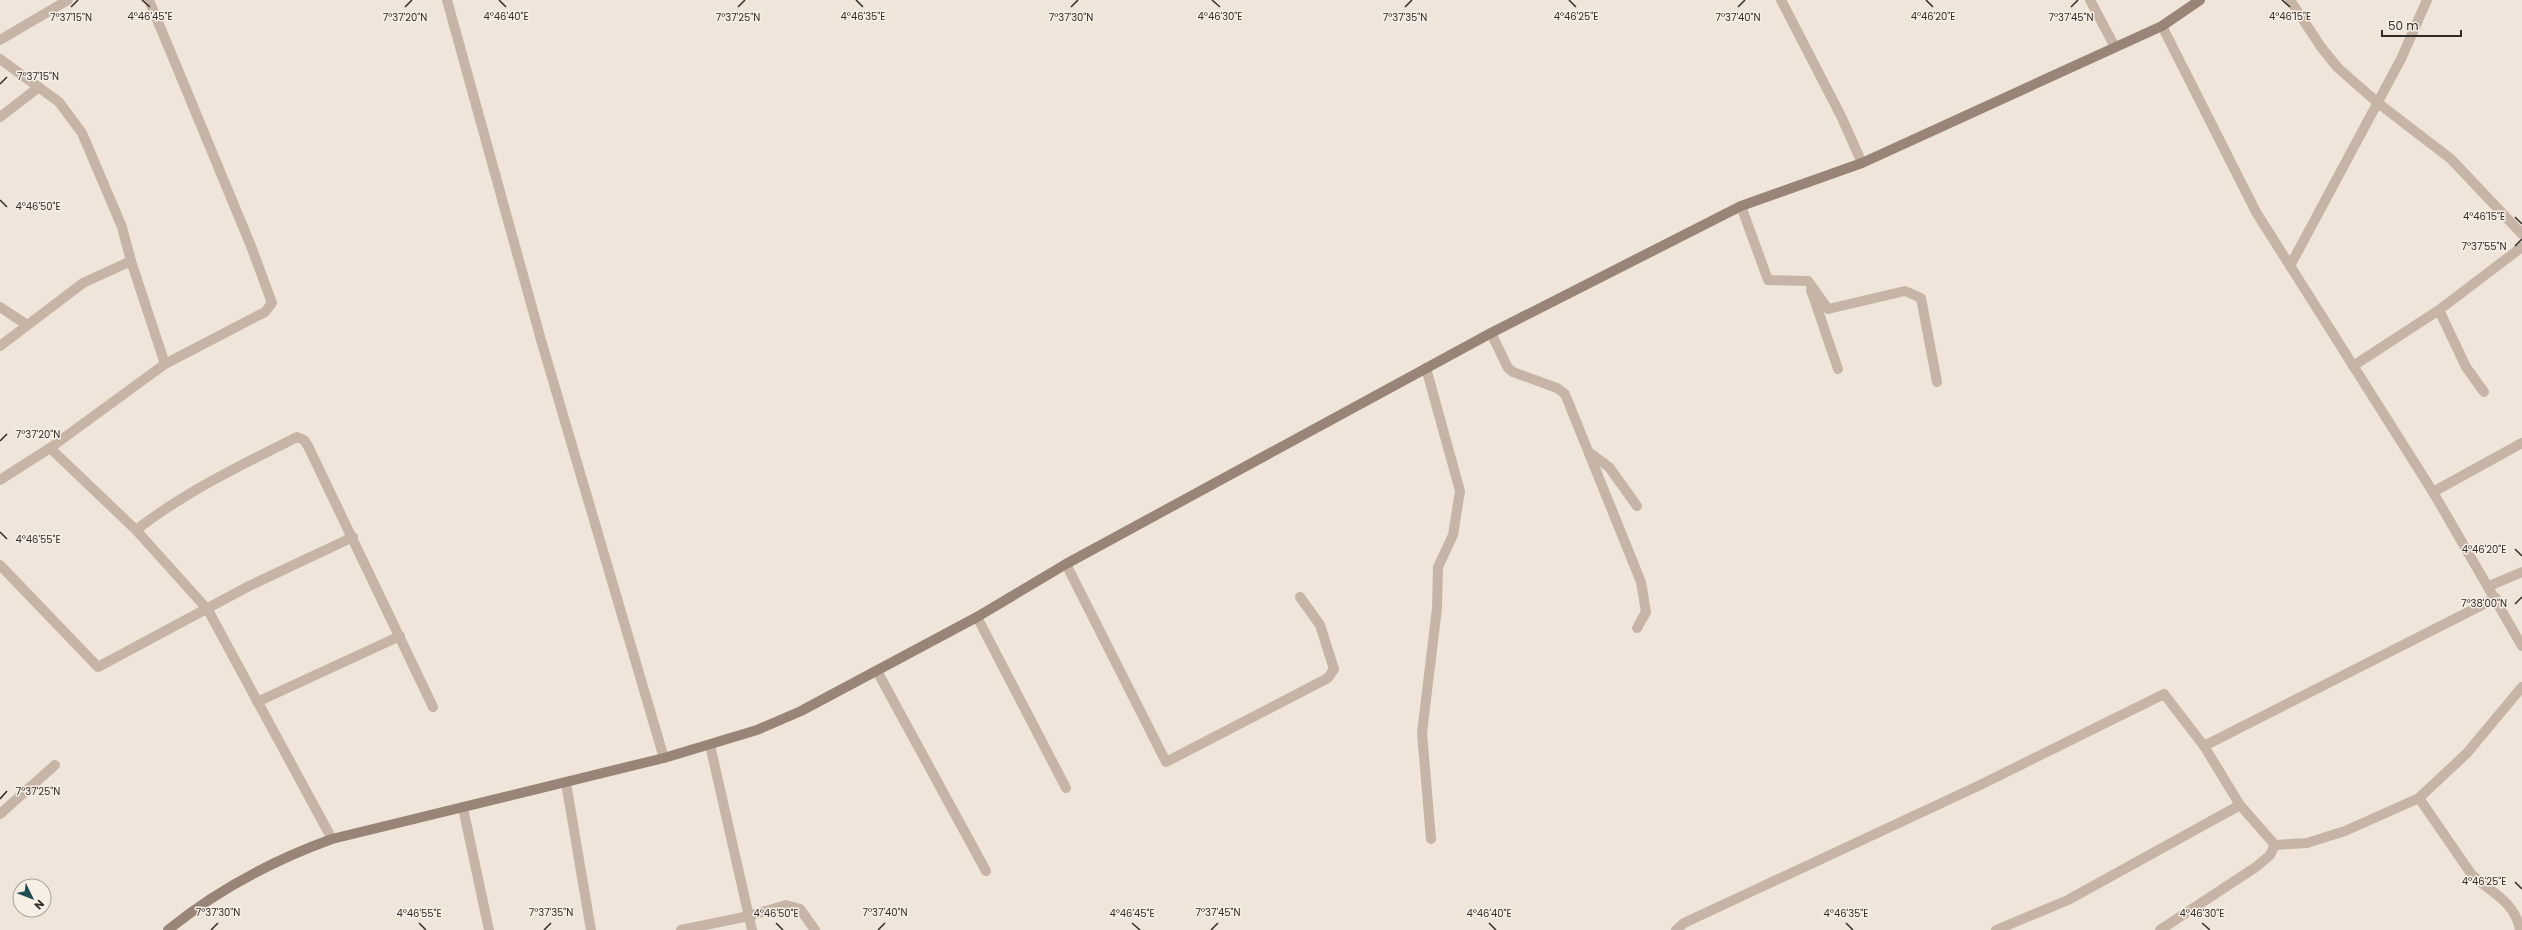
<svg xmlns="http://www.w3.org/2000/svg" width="2522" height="930" font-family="Poppins,sans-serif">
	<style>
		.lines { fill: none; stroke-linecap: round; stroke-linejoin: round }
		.street { stroke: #c6b5a7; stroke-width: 10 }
		.secondary { stroke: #998578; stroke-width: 10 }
		.ticks { fill: none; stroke: #332b27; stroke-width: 1.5 }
		.ticks-label { font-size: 10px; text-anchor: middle; fill: #332b27; stroke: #f7efe6; stroke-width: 3; stroke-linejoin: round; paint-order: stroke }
	</style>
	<rect width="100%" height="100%" fill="#efe5da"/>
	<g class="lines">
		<g class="street">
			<polyline points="447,0 541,340 664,758"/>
			<polyline points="1781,0 1841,116 1862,163"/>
			<polyline points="2090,0 2115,47"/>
			<polyline points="2290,0 2321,47 2338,68 2378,103 2451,159 2522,234"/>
			<polyline points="2162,26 2256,212 2433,492 2522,646"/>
			<polyline points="0,40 68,0"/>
			<polyline points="0,59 59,102 82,133 122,227 131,261 165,364"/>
			<polyline points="0,117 39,87"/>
			<polyline points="1741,206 1768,280 1808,281 1828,309 1905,291 1921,298 1937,382"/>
			<polyline points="2290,266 2401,59 2427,0"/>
			<polyline points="1811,290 1838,369"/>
			<polyline points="0,307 27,325"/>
			<polyline points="2439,310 2466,367 2484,392"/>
			<polyline points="1491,333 1508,368 1513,372 1557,388 1565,394 1641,582 1646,612 1637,628"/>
			<polyline points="0,346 83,283 131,261"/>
			<polyline points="2353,366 2439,310 2522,247"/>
			<polyline points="1426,368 1460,491 1453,535 1438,567 1437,608 1422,733 1431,839"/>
			<polyline points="50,448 136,530 208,610 332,839"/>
			<polyline points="1590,453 1609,467 1637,506"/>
			<polyline points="0,480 50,448 165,364 265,312 272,303 251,246 149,0"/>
			<polyline points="2433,492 2522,443"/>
			<path d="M136,530C185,492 241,465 297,437L304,440L308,446L433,707"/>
			<polyline points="1066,564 1166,762 1328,678 1334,669 1320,625 1300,597"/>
			<polyline points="0,565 98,667 249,586 353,537"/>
			<polyline points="2489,586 2522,572"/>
			<polyline points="977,617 1066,788"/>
			<polyline points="877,671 986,871"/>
			<polyline points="257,702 400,636"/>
			<polyline points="710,745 752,930"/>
			<polyline points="2204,746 2496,598"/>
			<polyline points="566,783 591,930"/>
			<path d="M2419,798L2472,875C2490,892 2515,901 2520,930"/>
			<polyline points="463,808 489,930"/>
			<polyline points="0,814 55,765"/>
			<polyline points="681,930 749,916 786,905 800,909 815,930"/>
			<polyline points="1676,930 1684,923 1978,786 2164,694 2204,746 2240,805 2275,845 2307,843 2345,831 2419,798 2467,753 2522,687"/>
			<polyline points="1996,930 2068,900 2240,805"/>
			<polyline points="2160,930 2256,867 2270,855 2275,845"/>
		</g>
		<path class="secondary" d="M168,930C217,890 274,860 332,839L664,758L757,730L801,711L977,617L1066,564L1491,333L1741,206L1862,163L2162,26L2200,0"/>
	</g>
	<path class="ticks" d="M142,0L150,7M499,0L506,7M856,0L863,7M1212,0L1220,7M1569,0L1576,7M1926,0L1933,7M2282,0L2290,7M71,7L78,0M405,7L412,0M738,7L745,0M1071,7L1078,0M1405,7L1412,0M1738,7L1745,0M2071,7L2078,0M0,84L7,77M0,200L7,207M2515,217L2522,224M2515,246L2522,239M0,441L7,434M0,532L7,539M2515,549L2522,556M2515,604L2522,597M0,799L7,791M2515,882L2522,889M419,923L426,930M776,923L783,930M1132,923L1140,930M1489,923L1496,930M1846,923L1853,930M2202,923L2210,930M211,930L218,923M544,930L551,923M878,930L885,923M1211,930L1218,923"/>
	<g class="ticks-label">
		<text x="150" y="20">4°46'45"E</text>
		<text x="506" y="20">4°46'40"E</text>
		<text x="863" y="20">4°46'35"E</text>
		<text x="1576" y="20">4°46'25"E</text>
		<text x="1933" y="20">4°46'20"E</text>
		<text x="1220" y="20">4°46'30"E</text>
		<text x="2290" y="20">4°46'15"E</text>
		<text x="71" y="21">7°37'15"N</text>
		<text x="405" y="21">7°37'20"N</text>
		<text x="738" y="21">7°37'25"N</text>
		<text x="1071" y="21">7°37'30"N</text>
		<text x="1405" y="21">7°37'35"N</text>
		<text x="1738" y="21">7°37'40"N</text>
		<text x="2071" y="21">7°37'45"N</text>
		<text x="38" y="80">7°37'15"N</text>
		<text x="38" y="210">4°46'50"E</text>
		<text x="2484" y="220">4°46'15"E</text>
		<text x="2484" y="250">7°37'55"N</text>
		<text x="38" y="438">7°37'20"N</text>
		<text x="38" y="543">4°46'55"E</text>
		<text x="2484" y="553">4°46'20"E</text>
		<text x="2484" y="607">7°38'00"N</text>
		<text x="38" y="795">7°37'25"N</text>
		<text x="2484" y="885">4°46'25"E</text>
		<text x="218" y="916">7°37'30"N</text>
		<text x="551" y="916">7°37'35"N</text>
		<text x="885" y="916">7°37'40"N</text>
		<text x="1218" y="916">7°37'45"N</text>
		<text x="419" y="917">4°46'55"E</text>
		<text x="776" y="917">4°46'50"E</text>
		<text x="1132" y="917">4°46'45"E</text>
		<text x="1489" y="917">4°46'40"E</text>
		<text x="1846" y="917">4°46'35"E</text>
		<text x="2202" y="917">4°46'30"E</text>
	</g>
	<g transform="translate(32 898) rotate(133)"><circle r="19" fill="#f7efe6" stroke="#a9a19a"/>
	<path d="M0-3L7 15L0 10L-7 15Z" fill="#204d51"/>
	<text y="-6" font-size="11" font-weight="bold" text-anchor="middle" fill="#332b27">N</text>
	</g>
	<path d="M2382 30v6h79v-6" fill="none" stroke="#332b27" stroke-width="2"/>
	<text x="2388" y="30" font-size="12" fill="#332b27" stroke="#f7efe6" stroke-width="3" paint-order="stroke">50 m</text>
</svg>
